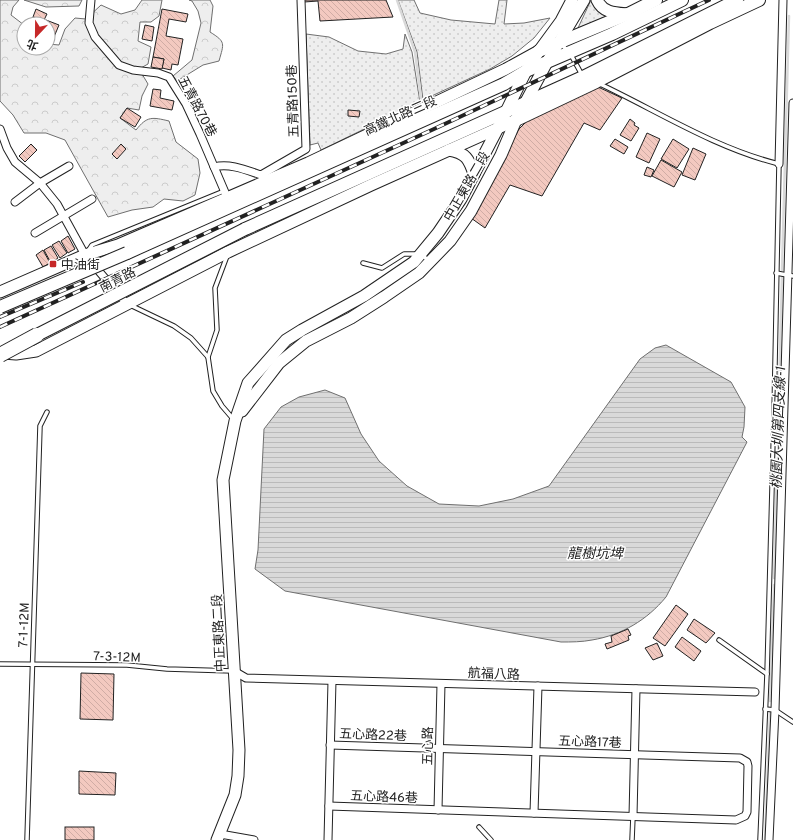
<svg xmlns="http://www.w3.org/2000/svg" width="793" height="840" font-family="Overpass,'Noto Sans TC',sans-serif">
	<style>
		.grass { fill: url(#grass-dots); stroke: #6f6f6f }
		.forest { fill: url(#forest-crowns); stroke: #6f6f6f }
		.water { fill: url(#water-rules); stroke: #6f6f6f }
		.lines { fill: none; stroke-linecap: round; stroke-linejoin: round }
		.stream { stroke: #d9d9d9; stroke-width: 2.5 }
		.building { fill: url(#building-back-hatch); stroke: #222 }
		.lane-casing { stroke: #222; stroke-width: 5.5 }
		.street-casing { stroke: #222; stroke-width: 9 }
		.secondary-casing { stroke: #222; stroke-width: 13 }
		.primary-casing { stroke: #222; stroke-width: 14 }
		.lane { stroke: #fff; stroke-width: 3.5 }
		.street { stroke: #fff; stroke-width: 7 }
		.secondary { stroke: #fff; stroke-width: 11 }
		.primary { stroke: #fff; stroke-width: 12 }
		.rail-casing { stroke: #222; stroke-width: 4 }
		.rail { stroke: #fff; stroke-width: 2.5; stroke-dasharray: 8; stroke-linecap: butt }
		.primary-bridge-casing { stroke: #222; stroke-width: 14; stroke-linecap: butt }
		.highway-bridge-casing { stroke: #222; stroke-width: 16; stroke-linecap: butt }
		.primary-bridge { stroke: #fff; stroke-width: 12 }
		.highway-bridge { stroke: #fff; stroke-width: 14 }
		.poi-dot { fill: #c62828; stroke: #fff; stroke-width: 1.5 }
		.labels { text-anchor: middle; stroke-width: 3; stroke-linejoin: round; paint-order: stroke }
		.street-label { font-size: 13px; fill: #222; stroke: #fff }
		.poi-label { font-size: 13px; fill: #222; stroke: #fff; text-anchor: start }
		.water-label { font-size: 14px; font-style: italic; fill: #222; stroke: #fff }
	</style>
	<defs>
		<pattern id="grass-dots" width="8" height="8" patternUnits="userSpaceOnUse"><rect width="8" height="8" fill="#eee"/><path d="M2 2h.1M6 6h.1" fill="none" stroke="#ccc" stroke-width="1.8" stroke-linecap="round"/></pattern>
		<pattern id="forest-crowns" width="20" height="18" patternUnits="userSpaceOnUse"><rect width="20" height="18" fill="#eee"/><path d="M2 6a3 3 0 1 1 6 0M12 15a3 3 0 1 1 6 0" fill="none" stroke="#ccc"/></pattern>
		<pattern id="water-rules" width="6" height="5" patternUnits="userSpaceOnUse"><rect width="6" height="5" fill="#d9d9d9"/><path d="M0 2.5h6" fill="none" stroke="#bababa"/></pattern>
		<pattern id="building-back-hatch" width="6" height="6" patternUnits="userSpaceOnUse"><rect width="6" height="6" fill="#f3c9c0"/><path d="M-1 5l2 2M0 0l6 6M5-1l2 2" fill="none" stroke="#d0aca5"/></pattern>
	</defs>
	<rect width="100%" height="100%" fill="#fff"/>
	<g class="grass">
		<polygon points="398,0 414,0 420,13 451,20 495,24 499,0 507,0 504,24 524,23 550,18 534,38 512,56 490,69 423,100 417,52"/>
		<polygon points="591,0 602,12 608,16 578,28"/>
		<polygon points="306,34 329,37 358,51 386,54 403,49 405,34 412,52 420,102 321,150 318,143 310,145"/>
	</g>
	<g class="forest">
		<path d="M0,0H19L13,7L11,15L24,25V48H48V44L59,45L65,29L75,18L86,19L101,5L121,14L135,10L142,0H162L159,16L151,22H140L138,41L151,47L148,64L139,69L148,84L142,96L139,110L127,108L120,118L136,130C147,116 152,117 169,121L176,142L198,159L200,173L195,195L183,201L164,199L153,207L132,210L108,217L65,140L46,133H24L13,115L0,101Z"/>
		<polygon points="24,0 82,0 79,6 46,7"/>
		<path d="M189,0H210L213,6L210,32C226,42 224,43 219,61L203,65L177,81L173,76L192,60L201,23L198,11L192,1Z"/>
	</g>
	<path class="water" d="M666,345L731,382L745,407L744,427L742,437L747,442L666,597C647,620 622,635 592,640C582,642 571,642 561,642L285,591L255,569L258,550L264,429L281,407L299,397L325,390L345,398L361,434L379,461L407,486L439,504L479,506L513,499L549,486L640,359L655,348Z"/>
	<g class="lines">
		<g class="stream">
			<polyline points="397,0 415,52 421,99"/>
			<polyline points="782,270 789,16"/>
			<polyline points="774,578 782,277"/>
			<polyline points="770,701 774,585"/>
			<polyline points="765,840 770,713"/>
		</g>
	</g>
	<g class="building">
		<polygon points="304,0 386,0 393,17 320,21 318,1 304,2"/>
		<polygon points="36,9 47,14 43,22 33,17"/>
		<polygon points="162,9 188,14 186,22 169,19 166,36 183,39 178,65 172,64 171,70 162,68 164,59 153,57"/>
		<polygon points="46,20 59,25 54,37 48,34 48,24 44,24"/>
		<polygon points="145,25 154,27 152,41 142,39"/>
		<polygon points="153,57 164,59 162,69 151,67"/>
		<polygon points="598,87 622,98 600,130 584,123 542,196 510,185 485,228 471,218 519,129 531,117"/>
		<polygon points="153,89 161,90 160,98 174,101 172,110 150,106"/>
		<polygon points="127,108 141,117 135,127 120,118"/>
		<polygon points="348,110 360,111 359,117 348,116"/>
		<polygon points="630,119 635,123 634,125 639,128 631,141 620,135"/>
		<polygon points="647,133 660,139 649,163 636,157"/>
		<polygon points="615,139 628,147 624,154 610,146"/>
		<polygon points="673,139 689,149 677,168 661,159"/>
		<polygon points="31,144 37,150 25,162 19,156"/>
		<polygon points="121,144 126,149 117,159 112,154"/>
		<polygon points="693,148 706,154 695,180 682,175"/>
		<polygon points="661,160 682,172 674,187 652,176"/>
		<polygon points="647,167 654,170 651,177 644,175"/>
		<polygon points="68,236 75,249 68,253 61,241"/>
		<polygon points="59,241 67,253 60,258 52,245"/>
		<polygon points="51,246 58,258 51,263 44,250"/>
		<polygon points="43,250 50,263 43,267 36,255"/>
		<polygon points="676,605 688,614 665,646 653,638"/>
		<polygon points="694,619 715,633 706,643 687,630"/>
		<polygon points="628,629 631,635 628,636 629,640 607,649 605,644 612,642 611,636"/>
		<polygon points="682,637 701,651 694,661 675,647"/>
		<polygon points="657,643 663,656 653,660 645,648"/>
		<polygon points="81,673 114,674 113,720 80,719"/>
		<polygon points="79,771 116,773 115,795 79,794"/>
		<rect x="65" y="827" width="29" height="13"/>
	</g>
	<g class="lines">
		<defs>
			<g id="lane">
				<polyline points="561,44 570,53 582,75"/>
				<path d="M600,84C659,112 715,148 779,164L774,414L767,674L760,840"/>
				<polyline points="88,251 92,245 224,191"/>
				<polyline points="363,263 382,268 404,254 421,254 429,261"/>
				<polyline points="776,273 793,276"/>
				<polyline points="130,305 174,326 191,338 208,357 213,391 222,406 234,420"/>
				<polyline points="208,357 217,330 215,288 227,256"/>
				<polyline points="719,640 767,674"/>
				<polyline points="0,664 127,665 167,669 233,671"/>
				<polyline points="765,709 775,710 793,722"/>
				<polyline points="479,827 491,840"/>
				<polyline points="27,840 40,426 47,412"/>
				<polyline points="632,840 633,816"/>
			</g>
			<g id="street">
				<polyline points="91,0 89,23 95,37 119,65 133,70 158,73 169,77 186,104 200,134 227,197"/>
				<polyline points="0,129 7,148 15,162 40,183 57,204 85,255 127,304"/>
				<polyline points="779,164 783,0"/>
				<path d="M214,167C230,163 246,170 261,175L306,149L301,0"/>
				<polyline points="15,202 40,183 69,166"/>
				<polyline points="35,233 92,199"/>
				<polyline points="234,671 246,678 755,692"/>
				<polyline points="329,806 736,820 745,816 747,812 748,766 747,762 740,758 330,745"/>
				<polyline points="438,810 441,684"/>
				<polyline points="534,813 538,686"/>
				<polyline points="633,816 636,689"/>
				<polyline points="220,834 254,840"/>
				<polyline points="328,840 332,681"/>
				<polyline points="769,840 775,710 793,103"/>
			</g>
			<g id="secondary">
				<path d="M597,0C603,13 615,13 628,14"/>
				<path d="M449,150C466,153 469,159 474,174"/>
				<polyline points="0,292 85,255 118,245 308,163 506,69 537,52"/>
				<polyline points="3,353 16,354 36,351 228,252 371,185 516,120"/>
				<polyline points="242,411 279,363 306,341 351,318 384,297 419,273 450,241 471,211 501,155 516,120 546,64 584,0"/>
				<polyline points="217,840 235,795 238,776 239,750 223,480 235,421 248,383 286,340 302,330 364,296 414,262 438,233 461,199 498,128 526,71 539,51 561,21 572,0"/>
			</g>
			<g id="primary">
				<polyline points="539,51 628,14 656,0"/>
				<polyline points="516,120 596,82 710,23 759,0"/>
				<polyline points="245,229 583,77 737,0"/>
				<polyline points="127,253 504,84 526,71 612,34 682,0"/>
			</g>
		</defs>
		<use href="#lane" class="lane-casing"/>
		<use href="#street" class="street-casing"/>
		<use href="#secondary" class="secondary-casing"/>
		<use href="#primary" class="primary-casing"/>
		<use href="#lane" class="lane"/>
		<use href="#street" class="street"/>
		<use href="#secondary" class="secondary"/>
		<use href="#primary" class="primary"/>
		<defs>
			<g id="rail">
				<polyline points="0,317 83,282"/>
				<polyline points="0,327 434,129 709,0"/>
			</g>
		</defs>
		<use href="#rail" class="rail-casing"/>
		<use href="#rail" class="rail"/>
		<defs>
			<g id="primary-bridge">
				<polyline points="0,307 127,253"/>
				<polyline points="37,335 245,229"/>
			</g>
			<polyline id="highway-bridge" points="0,355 37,335"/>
		</defs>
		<use href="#primary-bridge" class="primary-bridge-casing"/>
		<use href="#highway-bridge" class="highway-bridge-casing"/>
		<use href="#primary-bridge" class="primary-bridge"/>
		<use href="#highway-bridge" class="highway-bridge"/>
	</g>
	<rect class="poi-dot" x="49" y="260" width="8" height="8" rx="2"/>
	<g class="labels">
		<g class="street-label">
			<text transform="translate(292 101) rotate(-92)" y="5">五青路150巷</text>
			<text transform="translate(198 106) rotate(62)" y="5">五青路70巷</text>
			<text transform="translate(400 115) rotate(-24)" y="5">高鐵北路三段</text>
			<text transform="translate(466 186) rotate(-60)" y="5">中正東路二段</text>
			<text transform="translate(117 279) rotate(-27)" y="5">南青路</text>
			<text transform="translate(23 625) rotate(-88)" y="5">7-1-12M</text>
			<text transform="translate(218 633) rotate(-93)" y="5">中正東路二段</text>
			<text transform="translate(117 656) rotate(2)" y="5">7-3-12M</text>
			<text transform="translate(494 673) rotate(2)" y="5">航福八路</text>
			<text transform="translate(373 734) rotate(2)" y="5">五心路22巷</text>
			<text transform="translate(590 741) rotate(2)" y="5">五心路17巷</text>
			<text transform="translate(427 746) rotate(-89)" y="5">五心路</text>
			<text transform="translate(384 796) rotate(2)" y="5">五心路46巷</text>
		</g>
		<g class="poi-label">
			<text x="61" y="269">中油街</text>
		</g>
		<g class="water-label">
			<text transform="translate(778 428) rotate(-88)" y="5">桃園大圳第四支線-1</text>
			<text x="595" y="558">龍樹坑埤</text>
		</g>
	</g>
	<g transform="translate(36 36) rotate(202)"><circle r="19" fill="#ffffff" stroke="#a7a7a7"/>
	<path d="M0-3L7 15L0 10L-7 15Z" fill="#c62828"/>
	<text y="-6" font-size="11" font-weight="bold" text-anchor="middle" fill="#222222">北</text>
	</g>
</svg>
